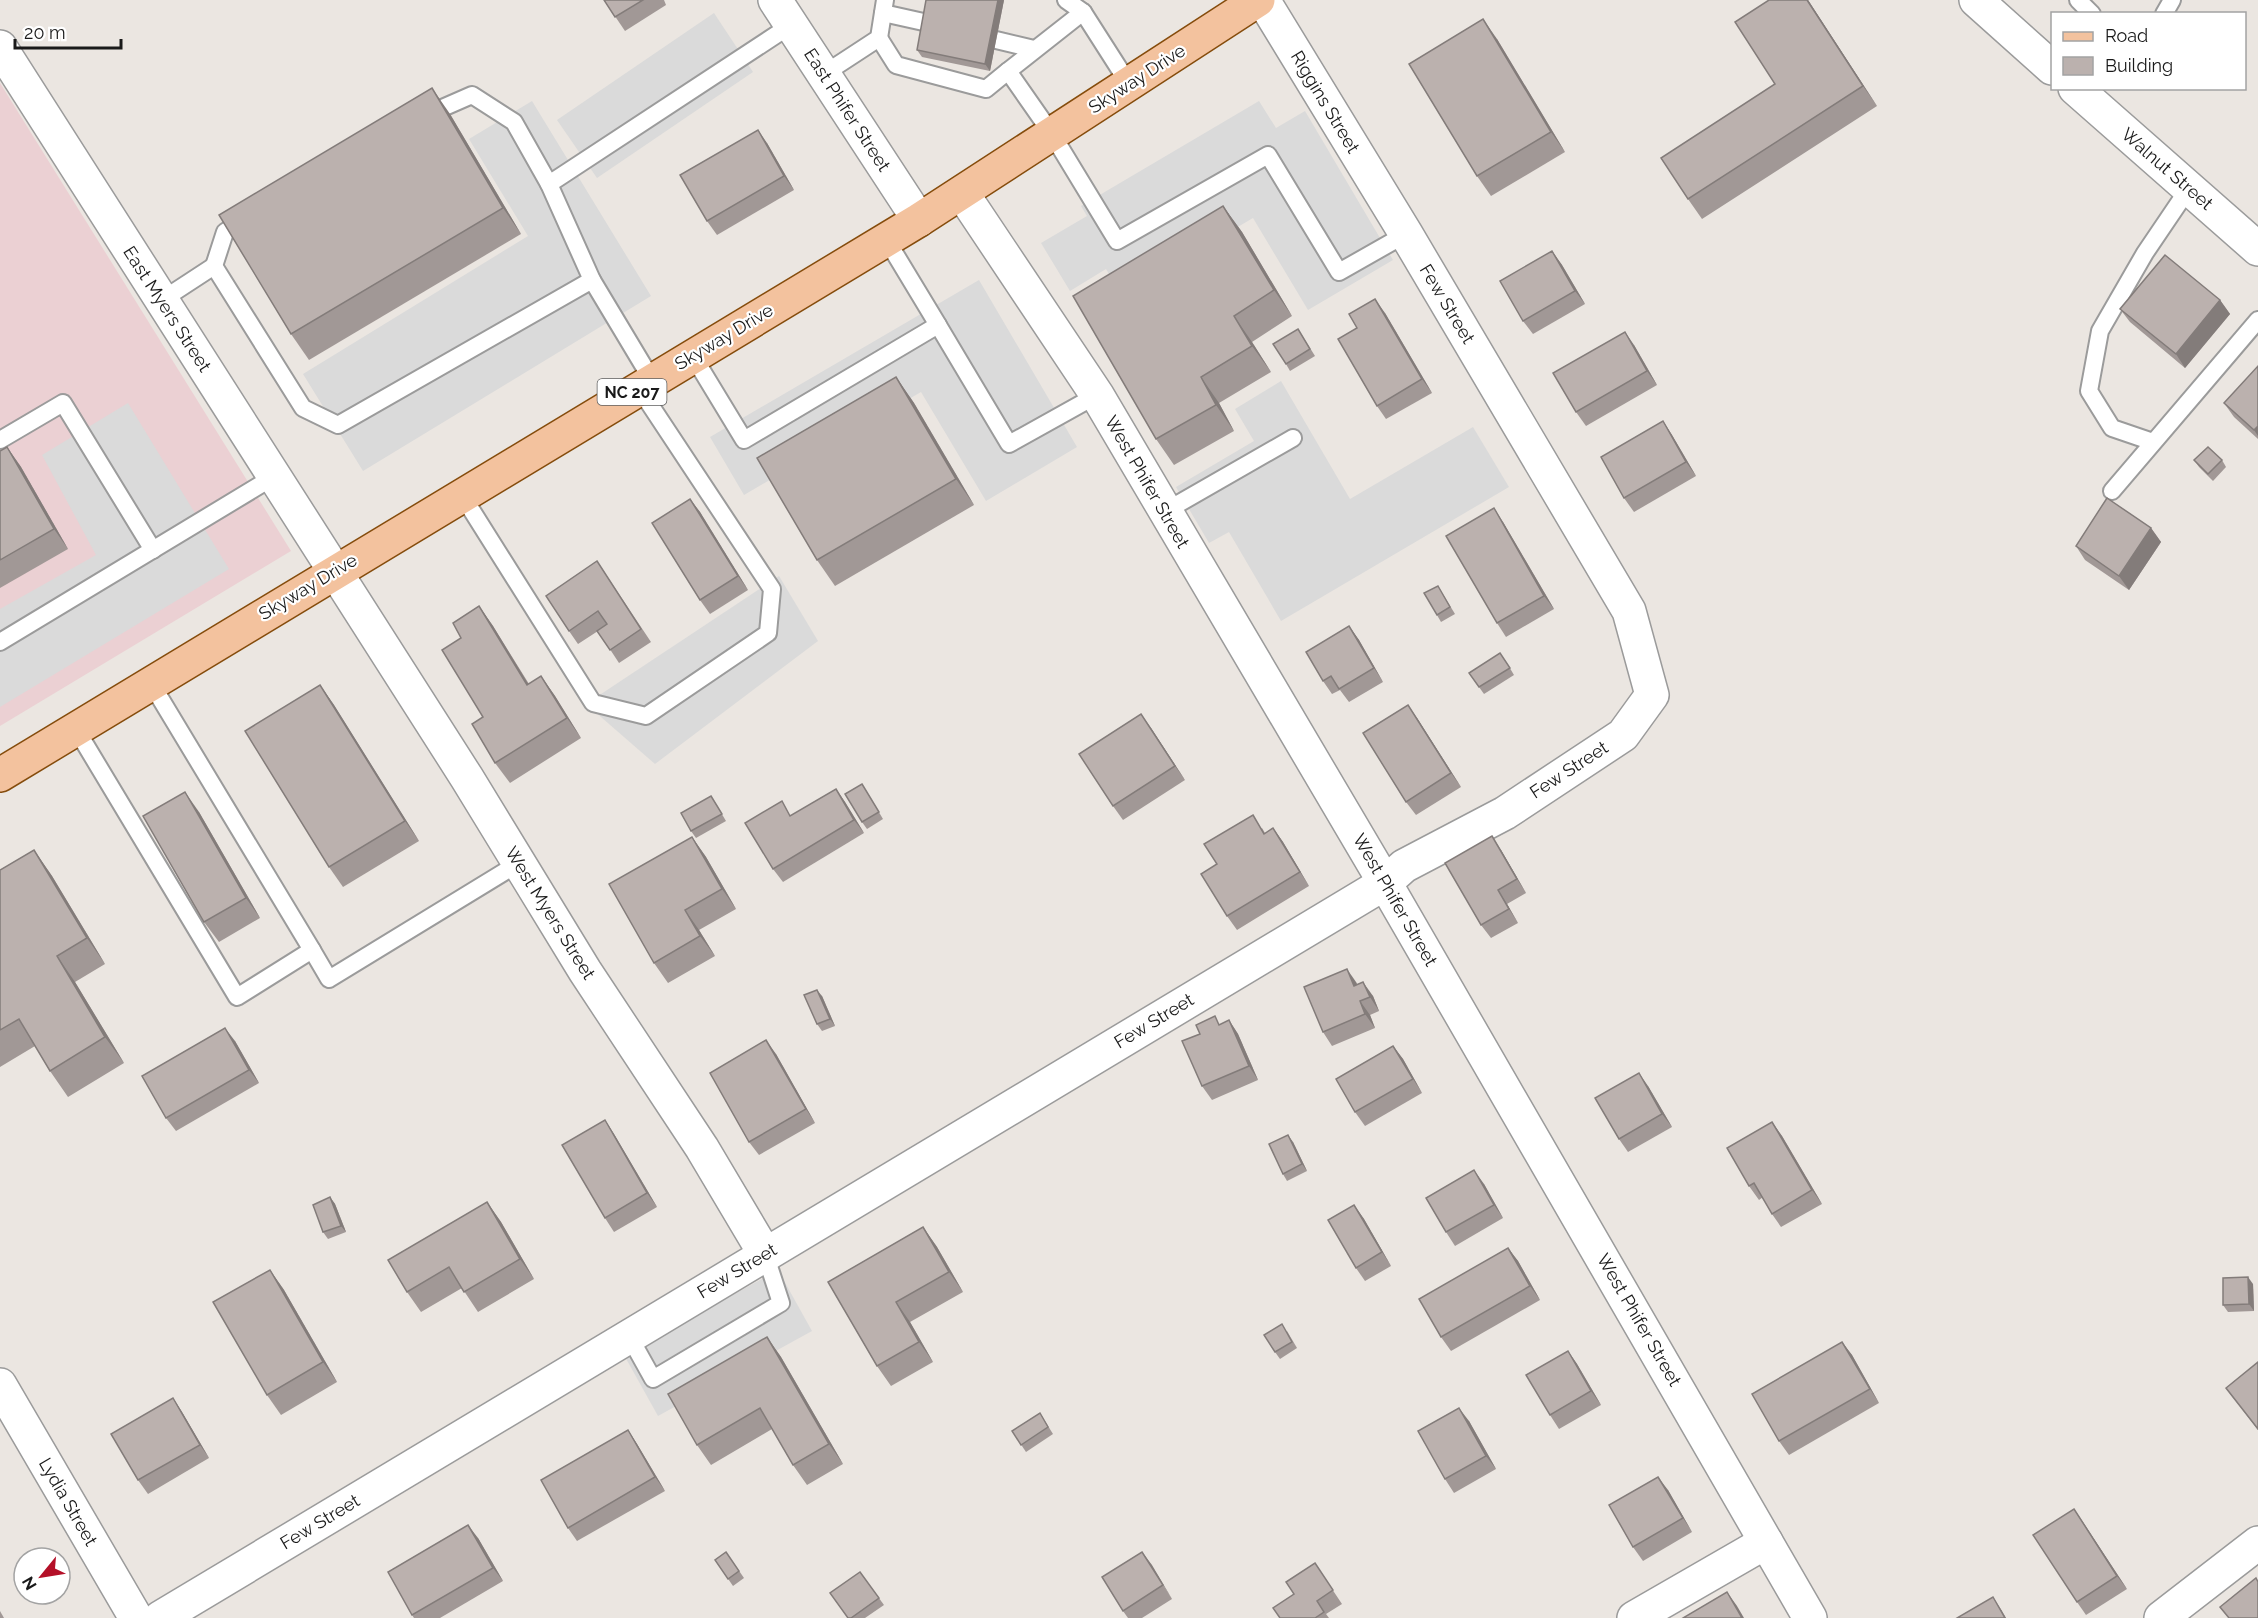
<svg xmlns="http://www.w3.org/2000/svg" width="2258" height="1618" font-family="Raleway,sans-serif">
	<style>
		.commercial { fill: #ebd0d3 }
		.parking { fill: #dadada }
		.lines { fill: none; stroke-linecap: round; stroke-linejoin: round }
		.service-casing { stroke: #9b9b9b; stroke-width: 20 }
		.minor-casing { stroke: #9b9b9b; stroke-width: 36 }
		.tertiary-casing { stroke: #9b9b9b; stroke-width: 36 }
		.primary-casing { stroke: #854c0c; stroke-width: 36 }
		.service { stroke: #fff; stroke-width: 16 }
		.minor { stroke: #fff; stroke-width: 33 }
		.tertiary { stroke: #fff; stroke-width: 33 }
		.primary { stroke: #f3c29e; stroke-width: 33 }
		.wall { fill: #a19896 }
		.shaded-wall { fill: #837c7a }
		.building { fill: #bbb1ae; stroke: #837c7a; stroke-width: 1.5 }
		.labels { text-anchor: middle; stroke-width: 4.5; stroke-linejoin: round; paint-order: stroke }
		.shield { fill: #fff; stroke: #5f5f5f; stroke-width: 1.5 }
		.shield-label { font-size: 16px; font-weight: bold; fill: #1a1a1a }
		.street-label { font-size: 18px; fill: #1a1a1a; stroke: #fff }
	</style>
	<rect width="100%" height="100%" fill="#ebe6e1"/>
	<polygon class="commercial" points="0,83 291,551 0,726"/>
	<g class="parking">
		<polygon points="714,13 753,72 597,178 557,120"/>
		<polygon points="532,101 651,296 363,471 303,374 528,236 469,139"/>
		<polygon points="1259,101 1276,128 1305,111 1393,260 1308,310 1253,218 1122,295 1106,269 1070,291 1041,243 1087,216 1081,206"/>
		<polygon points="979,280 1077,447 986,501 921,392 744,495 710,437"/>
		<polygon points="1281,381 1350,499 1473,427 1509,487 1281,621 1229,532 1209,543 1176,487 1254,441 1235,409"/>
		<polygon points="128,403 229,569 0,707 0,609 96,555 42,455"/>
		<polygon points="779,576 818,641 655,764 586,704"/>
		<polygon points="778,1270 812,1331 658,1416 624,1355"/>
	</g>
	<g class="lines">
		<defs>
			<g id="service">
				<polyline points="1066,0 1083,12"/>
				<polyline points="2078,0 2092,14"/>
				<polyline points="883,13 928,23"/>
				<polyline points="2164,14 2172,0"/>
				<polyline points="879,38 896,65 986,89 1008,71"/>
				<polyline points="996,40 1034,49"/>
				<polyline points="824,74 879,38 885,0"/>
				<polyline points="1129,84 1083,12 1008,71 1052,134 1117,241 1268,155 1339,272 1406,234"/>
				<polyline points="424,116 472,95 514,122 549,184"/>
				<polyline points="214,266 225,232 246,218"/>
				<polyline points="592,280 549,184 791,25"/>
				<polyline points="162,300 214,266 303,408 338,425 592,280 652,380"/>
				<polyline points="938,325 1009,444 1097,395"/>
				<polyline points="693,356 744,440 938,325 886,239"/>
				<polyline points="0,440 63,403 153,550"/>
				<polyline points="2153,442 2112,428 2089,391 2100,331 2145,253 2189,188"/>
				<polyline points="2112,491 2258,320"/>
				<polyline points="462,495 593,703 646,716 768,633 772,589 639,388"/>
				<polyline points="1164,512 1293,438"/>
				<polyline points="0,642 275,476"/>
				<polyline points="76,729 237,997 312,950 151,683"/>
				<polyline points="312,950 329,979 519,863"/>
				<polyline points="629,1336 653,1379 781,1303 765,1254"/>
			</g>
			<g id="minor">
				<polyline points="1976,0 2052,68"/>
				<polyline points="0,47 467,778 585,971 702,1148 765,1254"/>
				<polyline points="2075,88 2258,249"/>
				<polyline points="0,1385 136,1618"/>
				<polyline points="160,1618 1385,883 1404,866 1505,813 1623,735 1652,695 1629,611 1406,234 1263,0"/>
				<polyline points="1634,1618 1766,1542"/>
				<polyline points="2161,1618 2258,1543"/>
			</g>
			<g id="tertiary">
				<polyline points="775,0 919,220"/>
				<polyline points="962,193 1097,395 1385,883 1810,1618"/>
			</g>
			<polyline id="primary" points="0,775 919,220 1258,0"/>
		</defs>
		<use href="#service" class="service-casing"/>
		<use href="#minor" class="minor-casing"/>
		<use href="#tertiary" class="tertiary-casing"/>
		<use href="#primary" class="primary-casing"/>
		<use href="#service" class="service"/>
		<use href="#minor" class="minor"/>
		<use href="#tertiary" class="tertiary"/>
		<use href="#primary" class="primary"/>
	</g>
	<g class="wall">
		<polygon points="604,0 664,0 666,5 625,31"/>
		<polygon points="1004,0 990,71 922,57 917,50"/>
		<polygon points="1808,0 1877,106 1702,219 1688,199 1775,84"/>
		<polygon points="1497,39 1565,152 1491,196 1477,176"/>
		<polygon points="450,114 521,234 309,360 291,334"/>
		<polygon points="767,143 794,190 717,235 707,221"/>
		<polygon points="1223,206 1242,232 1292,316 1252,342 1271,372 1219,403 1234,431 1174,465 1156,439"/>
		<polygon points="1552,251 1562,265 1585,304 1533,334 1523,321"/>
		<polygon points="2220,300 2230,314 2185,368 2130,322 2120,309"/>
		<polygon points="1385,313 1432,393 1386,419 1377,406"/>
		<polygon points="1298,329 1315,356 1290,371 1286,364"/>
		<polygon points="1634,345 1657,385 1586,426 1576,412"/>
		<polygon points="2258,366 2258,439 2234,417 2224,403"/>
		<polygon points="896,377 914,403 974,505 835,586 817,560"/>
		<polygon points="1663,421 1672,435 1696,476 1634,512 1624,498"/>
		<polygon points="7,447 21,467 68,549 0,588 0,451"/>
		<polygon points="2194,460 2222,460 2226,467 2213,481 2199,467"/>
		<polygon points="690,499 700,512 748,590 710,614 700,600"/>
		<polygon points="1503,522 1554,609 1506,637 1497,623"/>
		<polygon points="2151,528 2161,542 2129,590 2085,560 2076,546"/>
		<polygon points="597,561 651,642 619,663 598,631 578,644 569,631"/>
		<polygon points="1438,586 1455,614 1441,622 1437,615"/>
		<polygon points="479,606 493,626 529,684 541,676 555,696 581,738 510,783 495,763 461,638"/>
		<polygon points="1349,626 1359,640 1383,682 1349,702 1340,690 1332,694 1323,681"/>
		<polygon points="1505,660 1514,675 1484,694 1469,673"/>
		<polygon points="320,685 334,705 419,841 343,887 329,867"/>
		<polygon points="1417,718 1461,787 1416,815 1406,802"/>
		<polygon points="1151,728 1185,780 1123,820 1113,806"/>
		<polygon points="862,784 883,819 867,829 862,822"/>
		<polygon points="836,789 845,802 864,833 783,882 773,869 792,815"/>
		<polygon points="711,796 726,821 696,838 691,831"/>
		<polygon points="199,812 260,918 219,942 204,922"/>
		<polygon points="1262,828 1265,833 1273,828 1283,842 1309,886 1237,930 1227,916 1217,864"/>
		<polygon points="692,837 706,857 736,909 699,930 715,956 668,983 654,963"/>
		<polygon points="34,850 52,876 105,964 75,982 124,1063 68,1097 50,1071 35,1046 0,1067 0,870"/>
		<polygon points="1501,850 1526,893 1507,904 1518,923 1491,938 1481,925"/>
		<polygon points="1356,982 1357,985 1373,996 1379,1011 1370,1015 1375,1028 1332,1046 1323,1032"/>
		<polygon points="822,996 835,1026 822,1031 817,1024"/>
		<polygon points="1229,1020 1238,1034 1258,1080 1212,1100 1202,1086 1200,1034"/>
		<polygon points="235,1041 259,1083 176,1131 166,1118"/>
		<polygon points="1393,1046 1403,1059 1422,1093 1365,1126 1355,1112"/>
		<polygon points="776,1054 815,1123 759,1155 749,1142"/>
		<polygon points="1648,1086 1672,1127 1628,1152 1619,1139"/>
		<polygon points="605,1120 614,1134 657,1207 614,1232 605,1218"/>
		<polygon points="1772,1122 1782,1136 1822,1204 1781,1227 1772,1214 1763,1197 1759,1200 1749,1186"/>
		<polygon points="1293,1142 1307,1171 1287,1181 1283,1174"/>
		<polygon points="1484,1184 1503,1218 1455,1246 1446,1232"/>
		<polygon points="330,1197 335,1204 346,1232 328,1239 323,1232"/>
		<polygon points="487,1202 501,1222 534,1279 478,1312 462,1288 421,1312 407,1292"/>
		<polygon points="1354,1205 1364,1219 1391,1266 1365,1281 1356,1268"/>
		<polygon points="923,1227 937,1247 963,1292 910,1322 933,1362 891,1386 877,1366 828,1282"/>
		<polygon points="1508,1248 1518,1261 1540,1300 1451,1351 1441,1337"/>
		<polygon points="270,1270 284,1290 337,1382 281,1415 267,1395"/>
		<polygon points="2253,1284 2254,1311 2228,1312 2223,1305"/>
		<polygon points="1287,1331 1297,1348 1280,1359 1275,1352"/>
		<polygon points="767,1337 781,1357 843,1464 807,1485 793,1465 772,1429 711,1465 697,1445"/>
		<polygon points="1842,1342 1852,1355 1879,1403 1789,1455 1779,1441"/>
		<polygon points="1568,1351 1577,1364 1601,1405 1559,1429 1550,1415"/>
		<polygon points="2258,1362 2258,1430 2226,1388"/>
		<polygon points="173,1398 182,1412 209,1458 148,1494 138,1480"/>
		<polygon points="1040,1413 1053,1434 1026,1452 1012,1431"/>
		<polygon points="1469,1421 1496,1469 1454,1493 1445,1479"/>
		<polygon points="628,1430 637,1444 665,1491 577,1541 568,1528"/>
		<polygon points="1668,1490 1692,1532 1643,1561 1633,1547"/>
		<polygon points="2074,1509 2127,1589 2086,1615 2077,1602"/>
		<polygon points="478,1538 503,1581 440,1618 414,1618 412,1615"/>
		<polygon points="726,1552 744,1578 733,1586 715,1560"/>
		<polygon points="1142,1552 1172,1599 1142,1618 1128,1618 1123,1611"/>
		<polygon points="860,1572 884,1605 865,1618 848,1618"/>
		<polygon points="1324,1577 1342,1604 1326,1614 1329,1618 1280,1618"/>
		<polygon points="0,1611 4,1618 0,1618"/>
	</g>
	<g class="shaded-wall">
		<polygon points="998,0 1004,0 990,71 985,64"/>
		<polygon points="1807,0 1808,0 1877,106 1863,86"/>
		<polygon points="1483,19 1497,39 1565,152 1551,132"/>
		<polygon points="432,88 450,114 521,234 503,208"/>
		<polygon points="758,130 767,143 794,190 784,176"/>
		<polygon points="1223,206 1242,232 1292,316 1274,290"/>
		<polygon points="1552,251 1562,265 1585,304 1575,291"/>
		<polygon points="1375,299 1385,313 1432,393 1422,379"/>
		<polygon points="2220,300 2230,314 2185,368 2176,354"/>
		<polygon points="1234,316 1252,342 1271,372 1252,346"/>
		<polygon points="1625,332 1634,345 1657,385 1647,371"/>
		<polygon points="896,377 914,403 974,505 956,479"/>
		<polygon points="1201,377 1219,403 1234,431 1216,405"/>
		<polygon points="1663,421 1672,435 1696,476 1686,462"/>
		<polygon points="2258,426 2258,436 2254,430"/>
		<polygon points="7,447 21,467 68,549 54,529"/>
		<polygon points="690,499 700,512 748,590 738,576"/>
		<polygon points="1494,508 1503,522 1554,609 1544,596"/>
		<polygon points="2151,528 2161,542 2129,590 2119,576"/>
		<polygon points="479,606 493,626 541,705 527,685"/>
		<polygon points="1349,626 1359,640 1383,682 1374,668"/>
		<polygon points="541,676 555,696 581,738 567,718"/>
		<polygon points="320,685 334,705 419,841 405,821"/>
		<polygon points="1408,705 1417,718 1461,787 1451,773"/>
		<polygon points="1141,714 1151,728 1185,780 1175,766"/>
		<polygon points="836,789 845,802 864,833 854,820"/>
		<polygon points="185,792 199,812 260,918 246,898"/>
		<polygon points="1273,828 1283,842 1309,886 1300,872"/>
		<polygon points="1492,836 1501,850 1526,893 1517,879"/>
		<polygon points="692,837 706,857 736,909 722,889"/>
		<polygon points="34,850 52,876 105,964 87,938"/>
		<polygon points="1498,890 1507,904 1518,923 1509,909"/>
		<polygon points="685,910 699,930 715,956 700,936"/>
		<polygon points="57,956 75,982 124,1063 105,1037"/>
		<polygon points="1347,969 1356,982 1364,999 1354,986"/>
		<polygon points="1363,982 1373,996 1379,1011 1370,997"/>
		<polygon points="817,990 822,996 835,1026 830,1019"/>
		<polygon points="1360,1001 1370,1015 1375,1028 1365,1014"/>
		<polygon points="1229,1020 1238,1034 1258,1080 1249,1066"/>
		<polygon points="225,1028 235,1041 259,1083 249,1070"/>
		<polygon points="766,1040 776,1054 815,1123 806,1109"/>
		<polygon points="1393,1046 1403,1059 1422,1093 1413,1079"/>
		<polygon points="1639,1073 1648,1086 1672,1127 1662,1114"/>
		<polygon points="605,1120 614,1134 657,1207 647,1193"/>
		<polygon points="1772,1122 1782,1136 1822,1204 1812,1190"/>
		<polygon points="1288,1135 1293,1142 1307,1171 1302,1164"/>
		<polygon points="1474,1170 1484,1184 1503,1218 1494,1205"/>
		<polygon points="330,1197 335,1204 346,1232 341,1226"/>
		<polygon points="487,1202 501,1222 534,1279 520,1259"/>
		<polygon points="1354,1205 1364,1219 1391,1266 1382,1252"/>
		<polygon points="923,1227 937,1247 963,1292 949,1272"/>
		<polygon points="1508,1248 1518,1261 1540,1300 1530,1286"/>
		<polygon points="270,1270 284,1290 337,1382 323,1362"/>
		<polygon points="2248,1277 2253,1284 2254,1311 2249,1304"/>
		<polygon points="896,1302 910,1322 933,1362 919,1342"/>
		<polygon points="767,1337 781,1357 843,1464 829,1444"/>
		<polygon points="1842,1342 1852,1355 1879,1403 1870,1389"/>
		<polygon points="1568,1351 1577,1364 1601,1405 1591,1391"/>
		<polygon points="173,1398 182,1412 209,1458 200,1445"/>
		<polygon points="1459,1408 1469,1421 1496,1469 1486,1456"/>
		<polygon points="628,1430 637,1444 665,1491 655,1477"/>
		<polygon points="1658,1477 1668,1490 1692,1532 1683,1518"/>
		<polygon points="2074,1509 2083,1522 2127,1589 2117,1576"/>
		<polygon points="468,1525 478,1538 503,1581 493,1568"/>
		<polygon points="1142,1552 1152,1565 1172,1599 1163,1585"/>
		<polygon points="1727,1592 1737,1606 1744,1618 1742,1618"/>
		<polygon points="1993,1597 2002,1611 2006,1618 2005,1618"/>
	</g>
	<g class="building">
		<polygon points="604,0 643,0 615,17"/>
		<polygon points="926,0 998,0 985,64 917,50"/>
		<polygon points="1769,0 1807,0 1863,86 1688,199 1661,158 1775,84 1735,22"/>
		<polygon points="1483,19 1551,132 1477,176 1409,64"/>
		<polygon points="432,88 503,208 291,334 219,215"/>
		<polygon points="758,130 784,176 707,221 680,175"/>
		<polygon points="1223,206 1274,290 1234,316 1252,346 1201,377 1216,405 1156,439 1073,296"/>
		<polygon points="1552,251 1575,291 1523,321 1500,281"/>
		<polygon points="2165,255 2220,300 2176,354 2120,309"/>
		<polygon points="1375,299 1422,379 1377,406 1338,339 1357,328 1349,314"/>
		<polygon points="1298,329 1310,349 1286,364 1273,344"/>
		<polygon points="1625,332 1647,371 1576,412 1553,373"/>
		<polygon points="2258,366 2258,426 2254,430 2224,403"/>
		<polygon points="896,377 956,479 817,560 757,458"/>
		<polygon points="1663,421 1686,462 1624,498 1601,457"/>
		<polygon points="7,447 54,529 0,560 0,451"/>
		<polygon points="2208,447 2222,460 2208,474 2194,460"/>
		<polygon points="2107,498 2151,528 2119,576 2076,546"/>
		<polygon points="690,499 738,576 700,600 652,523"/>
		<polygon points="1494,508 1544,596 1497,623 1446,536"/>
		<polygon points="597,561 641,629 610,650 597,631 607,624 598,611 569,631 546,596"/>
		<polygon points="1438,586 1450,607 1437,615 1424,593"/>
		<polygon points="479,606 527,685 541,676 567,718 495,763 472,724 483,717 442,650 461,638 453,623"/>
		<polygon points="1349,626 1374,668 1339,689 1331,676 1323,681 1306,652"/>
		<polygon points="1500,653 1510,668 1479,687 1469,673"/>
		<polygon points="320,685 405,821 329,867 245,731"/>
		<polygon points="1408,705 1451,773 1406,802 1363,733"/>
		<polygon points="1141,714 1175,766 1113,806 1079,754"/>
		<polygon points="862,784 879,812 862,822 845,794"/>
		<polygon points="836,789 854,820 773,869 745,823 782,801 790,816"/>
		<polygon points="185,792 246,898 204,922 143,816"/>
		<polygon points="711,796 722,814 691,831 681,813"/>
		<polygon points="1253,815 1264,834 1273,828 1300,872 1227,916 1201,874 1217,864 1204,844"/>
		<polygon points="1492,836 1517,879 1498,890 1509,909 1481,925 1445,863"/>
		<polygon points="692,837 722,889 685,910 700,936 654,963 609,884"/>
		<polygon points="34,850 87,938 57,956 105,1037 50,1071 19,1019 0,1030 0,870"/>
		<polygon points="1347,969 1354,986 1363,982 1370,997 1360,1001 1365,1014 1323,1032 1304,987"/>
		<polygon points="817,990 830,1019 817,1024 804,995"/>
		<polygon points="1215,1016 1219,1025 1229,1020 1249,1066 1202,1086 1182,1041 1200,1034 1196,1025"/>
		<polygon points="225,1028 249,1070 166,1118 142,1076"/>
		<polygon points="766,1040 806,1109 749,1142 710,1073"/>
		<polygon points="1393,1046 1413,1079 1355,1112 1336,1079"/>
		<polygon points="1639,1073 1662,1114 1619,1139 1595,1098"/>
		<polygon points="605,1120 647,1193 605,1218 562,1145"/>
		<polygon points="1772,1122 1812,1190 1772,1214 1754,1183 1749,1186 1727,1148"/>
		<polygon points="1288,1135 1302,1164 1283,1174 1269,1144"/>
		<polygon points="1474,1170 1494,1205 1446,1232 1426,1198"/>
		<polygon points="330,1197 341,1226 323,1232 313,1205"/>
		<polygon points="487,1202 520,1259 464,1292 449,1267 407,1292 388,1260"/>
		<polygon points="1354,1205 1382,1252 1356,1268 1328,1220"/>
		<polygon points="923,1227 949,1272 896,1302 919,1342 877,1366 828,1282"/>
		<polygon points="1508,1248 1530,1286 1441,1337 1419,1299"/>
		<polygon points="270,1270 323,1362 267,1395 213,1302"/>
		<polygon points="2248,1277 2249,1304 2223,1305 2223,1278"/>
		<polygon points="1282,1324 1292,1342 1275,1352 1264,1335"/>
		<polygon points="767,1337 829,1444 793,1465 760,1408 697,1445 668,1394"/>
		<polygon points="1842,1342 1870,1389 1779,1441 1752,1394"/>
		<polygon points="1568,1351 1591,1391 1550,1415 1526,1375"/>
		<polygon points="2258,1362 2258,1429 2226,1388"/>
		<polygon points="173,1398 200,1445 138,1480 111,1434"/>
		<polygon points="1459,1408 1486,1456 1445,1479 1418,1431"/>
		<polygon points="1040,1413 1048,1427 1021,1445 1012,1431"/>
		<polygon points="628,1430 655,1477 568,1528 541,1480"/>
		<polygon points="1658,1477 1683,1518 1633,1547 1609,1505"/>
		<polygon points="2074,1509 2117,1576 2077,1602 2033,1535"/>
		<polygon points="468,1525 493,1568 412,1615 388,1572"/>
		<polygon points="726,1552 739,1571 728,1579 715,1560"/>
		<polygon points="1142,1552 1163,1585 1123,1611 1102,1577"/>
		<polygon points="1315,1563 1333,1590 1317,1601 1324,1612 1315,1618 1280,1618 1273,1608 1294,1594 1286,1582"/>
		<polygon points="860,1572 879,1598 851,1618 848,1618 830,1593"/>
		<polygon points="2256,1578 2258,1582 2258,1618 2229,1618 2220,1607"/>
		<polygon points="1727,1592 1742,1618 1683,1618"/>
		<polygon points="1993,1597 2005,1618 1957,1618"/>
	</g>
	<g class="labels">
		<rect class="shield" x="597.5" y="379" width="69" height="26" rx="4.5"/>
		<g class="shield-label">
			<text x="632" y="398">NC 207</text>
		</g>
		<g class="street-label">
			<text transform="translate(1137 79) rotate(-33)" y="6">Skyway Drive</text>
			<text transform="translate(1325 102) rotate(59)" y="6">Riggins Street</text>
			<text transform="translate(847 110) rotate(57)" y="6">East Phifer Street</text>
			<text transform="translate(2167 169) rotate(41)" y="6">Walnut Street</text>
			<text transform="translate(1447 304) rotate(59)" y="6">Few Street</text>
			<text transform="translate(167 309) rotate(57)" y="6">East Myers Street</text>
			<text transform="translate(724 337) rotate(-31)" y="6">Skyway Drive</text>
			<text transform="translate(1147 482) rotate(60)" y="6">West Phifer Street</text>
			<text transform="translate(308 587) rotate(-31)" y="6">Skyway Drive</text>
			<text transform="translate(1569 770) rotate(-33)" y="6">Few Street</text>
			<text transform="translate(1395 900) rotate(60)" y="6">West Phifer Street</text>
			<text transform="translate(550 913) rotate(58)" y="6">West Myers Street</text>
			<text transform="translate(1154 1021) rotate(-31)" y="6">Few Street</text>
			<text transform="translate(737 1271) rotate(-31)" y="6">Few Street</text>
			<text transform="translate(1639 1320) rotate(60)" y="6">West Phifer Street</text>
			<text transform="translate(68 1502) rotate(60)" y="6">Lydia Street</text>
			<text transform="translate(320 1522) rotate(-31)" y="6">Few Street</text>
		</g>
	</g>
	<rect x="2051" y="12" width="195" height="78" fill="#ffffff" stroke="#a3a3a3" stroke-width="1.5"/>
	<rect x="2063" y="32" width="30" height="9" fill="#f3c29e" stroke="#a3a3a3" stroke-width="1.5"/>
	<text x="2105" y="42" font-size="18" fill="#1a1a1a">Road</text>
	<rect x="2063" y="57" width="30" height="18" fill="#bbb1ae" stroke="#a3a3a3" stroke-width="1.5"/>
	<text x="2105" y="72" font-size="18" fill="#1a1a1a">Building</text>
	<g transform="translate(42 1576) rotate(240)"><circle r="28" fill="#ffffff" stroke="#a3a3a3" stroke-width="1.5"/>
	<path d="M0-4.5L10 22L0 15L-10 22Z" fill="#b41028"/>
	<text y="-9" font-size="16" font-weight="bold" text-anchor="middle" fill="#1a1a1a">N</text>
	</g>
	<path d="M15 39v9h106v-9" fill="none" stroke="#1a1a1a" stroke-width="3"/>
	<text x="24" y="39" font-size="18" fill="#1a1a1a" stroke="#ffffff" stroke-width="4.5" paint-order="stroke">20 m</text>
</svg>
